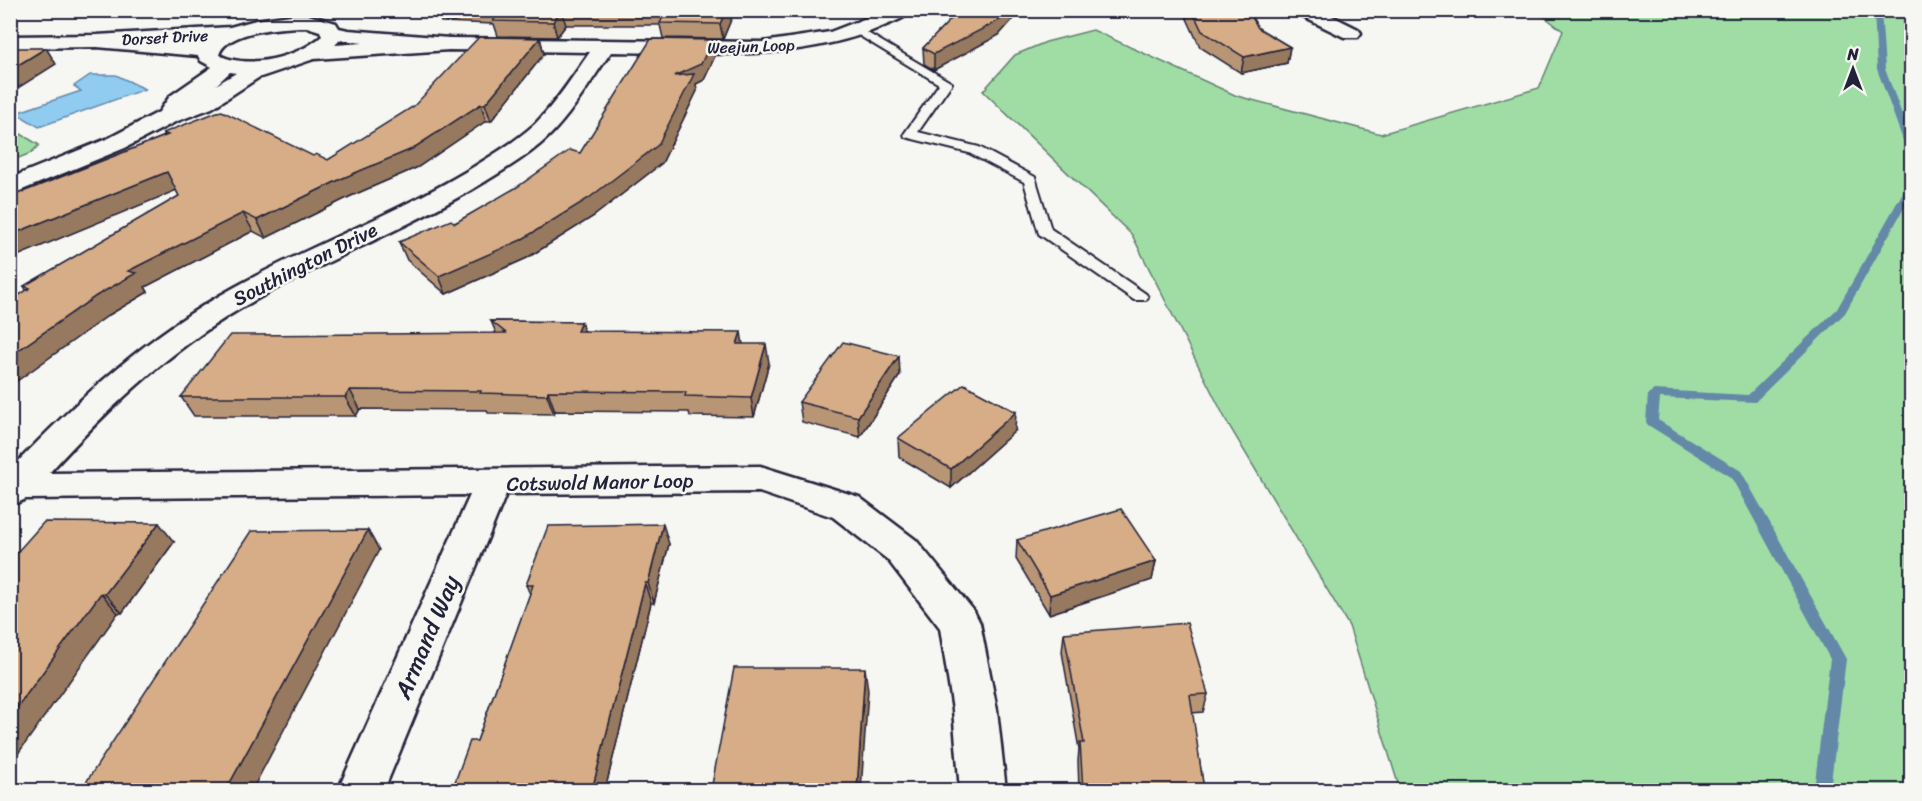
<svg xmlns="http://www.w3.org/2000/svg" width="1922" height="801" font-family="Sriracha,sans-serif">
	<style>
		.green { fill: #9fdda4; stroke: #608070; stroke-width: 1.5 }
		.water { fill: #8fccf0; stroke: #6388a8; stroke-width: 1.5 }
		.lines { fill: none; stroke-linecap: round; stroke-linejoin: round }
		.stream { fill: #6388a8; fill-rule: evenodd }
		.lane-casing { stroke: #22223b; stroke-width: 4 }
		.street-casing { stroke: #22223b; stroke-width: 5 }
		.lane { fill: #f6f6f2; fill-rule: evenodd }
		.street { fill: #f6f6f2; fill-rule: evenodd }
		.wall { fill: #b89574; stroke: #22223b; stroke-width: 1.5 }
		.shaded-wall { fill: #96795e; stroke: #22223b; stroke-width: 1.5 }
		.building { fill: #d6ad87; stroke: #22223b; stroke-width: 1.5 }
		.labels { text-anchor: middle; stroke-width: 5; stroke-linejoin: round; paint-order: stroke }
		.far-street-label { font-size: 16px; fill: #22223b; stroke: #f6f6f2 }
		.street-label { font-size: 20px; fill: #22223b; stroke: #f6f6f2 }
		.near-street-label { font-size: 24px; fill: #22223b; stroke: #f6f6f2 }
	</style>
	<rect width="100%" height="100%" fill="#f6f6f2"/>
	<filter id="ink" filterUnits="userSpaceOnUse"><feTurbulence type="fractalNoise" baseFrequency=".0167" numOctaves="2"/><feDisplacementMap in="SourceGraphic" scale="12" xChannelSelector="R" yChannelSelector="G"/><feConvolveMatrix kernelMatrix="1 2 1 2 8 2 1 2 1" color-interpolation-filters="sRGB"/></filter>
	<g filter="url(#ink)">
		<g class="green">
			<polygon points="1537,11 1911,11 1912,463 1905,472 1912,477 1911,790 1400,790 1349,626 1227,422 1132,235 983,91 1015,55 1046,42 1093,30 1237,96 1381,134 1539,88 1563,31"/>
			<polygon points="11,128 39,145 31,153 11,161"/>
		</g>
		<polygon class="water" points="90,75 116,75 145,89 39,127 16,113 81,91 74,86"/>
		<g class="lines">
			<g class="stream">
				<polygon points="1874,10 1881,10 1885,69 1912,141 1912,157 1908,154 1877,69"/>
				<polygon points="1912,182 1912,194 1845,313 1755,402 1660,398 1658,420 1741,471 1846,659 1830,790 1814,790 1830,659 1731,477 1648,425 1646,422 1648,394 1654,390 1748,395 1837,309 1907,185"/>
			</g>
			<defs>
				<polygon id="lane" points="859,28 952,83 918,132 979,147 1035,177 1051,229 1146,294 1148,297 1146,300 1134,300 1039,234 1024,182 969,153 905,137 904,134 939,84 855,33 855,29"/>
				<g id="street">
					<path d="M887,10H912C906,18 893,22 884,26C798,63 703,53 611,52C592,79 575,109 552,133C534,152 509,167 486,181C413,226 332,257 257,299C177,343 111,405 49,473L760,466L859,497L916,540L974,611L980,623L997,710L1006,790H960L953,710L940,628L888,560L833,517L759,492L506,494L384,790H338L470,495L26,499L10,506V470C78,399 149,334 235,287C311,245 393,215 467,171C490,157 515,142 535,124C556,103 573,76 590,52L449,50L314,59L258,78L212,108L175,122L125,148L10,195V178L109,138L159,112L170,96L212,67L201,61L198,56L97,47L10,48V36L97,35L230,27L256,20L291,15H308L336,23L339,28L348,30L449,38L763,42L830,32ZM307,27L320,31L322,36C298,57 249,70 219,55C226,30 286,27 307,27ZM340,40L363,43L335,45ZM206,41L203,44L179,42ZM230,72L236,73L216,85Z"/>
					<polygon points="1295,10 1320,10 1358,29 1361,33 1358,37 1344,37 1297,14"/>
				</g>
			</defs>
			<use href="#lane" class="lane-casing"/>
			<use href="#street" class="street-casing"/>
			<use href="#lane" class="lane"/>
			<use href="#street" class="street"/>
		</g>
		<g class="wall">
			<polygon points="437,10 735,10 723,39 663,38 660,25 566,25 557,37 498,36 494,24 441,22"/>
			<polygon points="960,10 1021,10 999,35 934,70 924,64 923,48"/>
			<polygon points="1183,10 1248,10 1258,28 1290,47 1287,63 1241,73 1200,47"/>
			<polygon points="540,38 544,54 491,121 486,121 418,167 351,196 266,238 253,231 145,287 148,292 109,315 26,290 24,286 179,196 176,190 10,259 10,197 165,136 163,133 313,156 328,160"/>
			<polygon points="712,40 715,56 704,80 696,84 697,91 662,163 594,216 527,258 446,294 407,260 399,242 455,223 580,153"/>
			<polygon points="491,321 581,322 584,331 743,344 769,363 754,417 690,416 689,412 555,411 554,414 488,413 487,410 360,409 356,416 194,416 181,397 496,333"/>
			<polygon points="900,375 860,437 802,422 799,402"/>
			<polygon points="1015,431 951,488 899,457 898,438"/>
			<polygon points="1017,540 1156,561 1152,580 1049,614 1016,559"/>
			<polygon points="174,542 122,613 118,613 10,560"/>
			<polygon points="669,544 654,603 651,603 605,790 452,790 477,741 530,594 526,585"/>
			<polygon points="1064,633 1208,694 1203,712 1192,713 1204,790 1079,790 1078,761 1079,749 1062,652"/>
		</g>
		<g class="shaded-wall">
			<polygon points="561,10 566,25 557,37 553,22"/>
			<polygon points="726,10 735,10 723,39 720,24"/>
			<polygon points="1008,10 1021,10 999,35 934,70 934,54"/>
			<polygon points="540,38 544,54 491,121 485,104"/>
			<polygon points="712,40 715,56 704,80 696,84 697,91 662,163 594,216 527,258 446,294 439,276 674,76"/>
			<polygon points="1290,47 1287,63 1241,73 1244,57"/>
			<polygon points="46,48 56,64 10,93 10,70"/>
			<polygon points="481,104 486,121 418,167 351,196 266,238 257,220 343,178"/>
			<polygon points="167,172 177,190 10,259 10,235"/>
			<polygon points="243,213 253,231 145,287 148,292 109,315 10,386 10,356 96,296 128,271"/>
			<polygon points="581,322 587,341 577,331"/>
			<polygon points="741,332 744,351 737,344"/>
			<polygon points="766,344 769,363 754,417 751,398"/>
			<polygon points="899,356 900,375 860,437 858,417"/>
			<polygon points="350,390 360,409 356,416 345,397"/>
			<polygon points="548,391 555,411 554,414 547,395"/>
			<polygon points="1016,412 1015,431 951,488 951,469"/>
			<polygon points="159,523 174,542 122,613 105,594"/>
			<polygon points="663,524 669,544 654,603 648,583"/>
			<polygon points="368,530 379,550 252,790 226,790"/>
			<polygon points="1156,561 1152,580 1049,614 1050,595"/>
			<polygon points="645,583 651,603 605,790 592,790"/>
			<polygon points="101,593 118,613 10,765 10,717"/>
			<polygon points="865,668 868,691 861,790 857,790"/>
		</g>
		<g class="building">
			<polygon points="502,10 561,10 553,22 493,21"/>
			<polygon points="667,10 726,10 720,24 660,23"/>
			<polygon points="960,10 1008,10 1000,20 934,54 923,48"/>
			<polygon points="1192,10 1248,10 1258,28 1290,47 1244,57 1202,31"/>
			<polygon points="479,37 540,38 485,104 481,104 412,149 343,178 257,220 243,213 128,271 136,273 96,296 10,356 10,301 30,288 24,286 179,196 167,172 10,235 10,197 168,135 163,133 217,112 222,111 313,156 316,154 328,160 414,106"/>
			<polygon points="651,39 712,40 701,64 674,76 694,74 658,145 589,198 521,240 439,276 399,242 451,220 455,223 517,187 570,150 580,153"/>
			<polygon points="10,48 46,48 10,70"/>
			<polygon points="491,321 581,322 577,331 741,332 737,344 766,344 751,398 685,396 686,392 548,391 547,395 480,393 481,391 350,390 345,397 181,397 230,335 506,333"/>
			<polygon points="843,342 899,356 858,417 799,402"/>
			<polygon points="964,384 1016,412 951,469 898,438"/>
			<polygon points="1121,509 1156,561 1050,595 1017,540"/>
			<polygon points="44,522 159,523 105,594 101,593 10,717 10,560"/>
			<polygon points="663,524 648,583 645,583 592,790 452,790 470,741 477,741 533,585 526,585 548,526"/>
			<polygon points="368,530 226,790 81,790 251,531"/>
			<polygon points="1187,623 1208,694 1190,695 1204,790 1083,790 1080,743 1084,743 1064,633"/>
			<polygon points="734,668 865,668 857,790 711,790"/>
		</g>
	</g>
	<g class="labels">
		<g class="far-street-label">
			<text transform="translate(165 37) rotate(-3)" y="6">Dorset Drive</text>
			<text transform="translate(751 46) rotate(-2)" y="6">Weejun Loop</text>
		</g>
		<g class="street-label">
			<text transform="translate(305 264) rotate(-27)" y="7">Southington Drive</text>
			<text transform="translate(600 482) rotate(-1)" y="7">Cotswold Manor Loop</text>
		</g>
		<g class="near-street-label">
			<text transform="translate(427 637) rotate(-67)" y="8">Armand Way</text>
		</g>
	</g>
	<rect width="1922" height="801" fill="none" stroke="#f6f6f2" stroke-width="36"/>
	<rect x="18" y="18" width="1886" height="765" fill="none" stroke="#22223b" stroke-width="2" filter="url(#ink)"/>
	<g transform="translate(1853 69)" stroke="#f6f6f2" stroke-width="4.5" paint-order="stroke">
	<path d="M0-4.5L10 22L0 15L-10 22Z" fill="#22223b"/>
	<text y="-9" font-size="16" font-weight="bold" text-anchor="middle" fill="#22223b">N</text>
	</g>
</svg>
